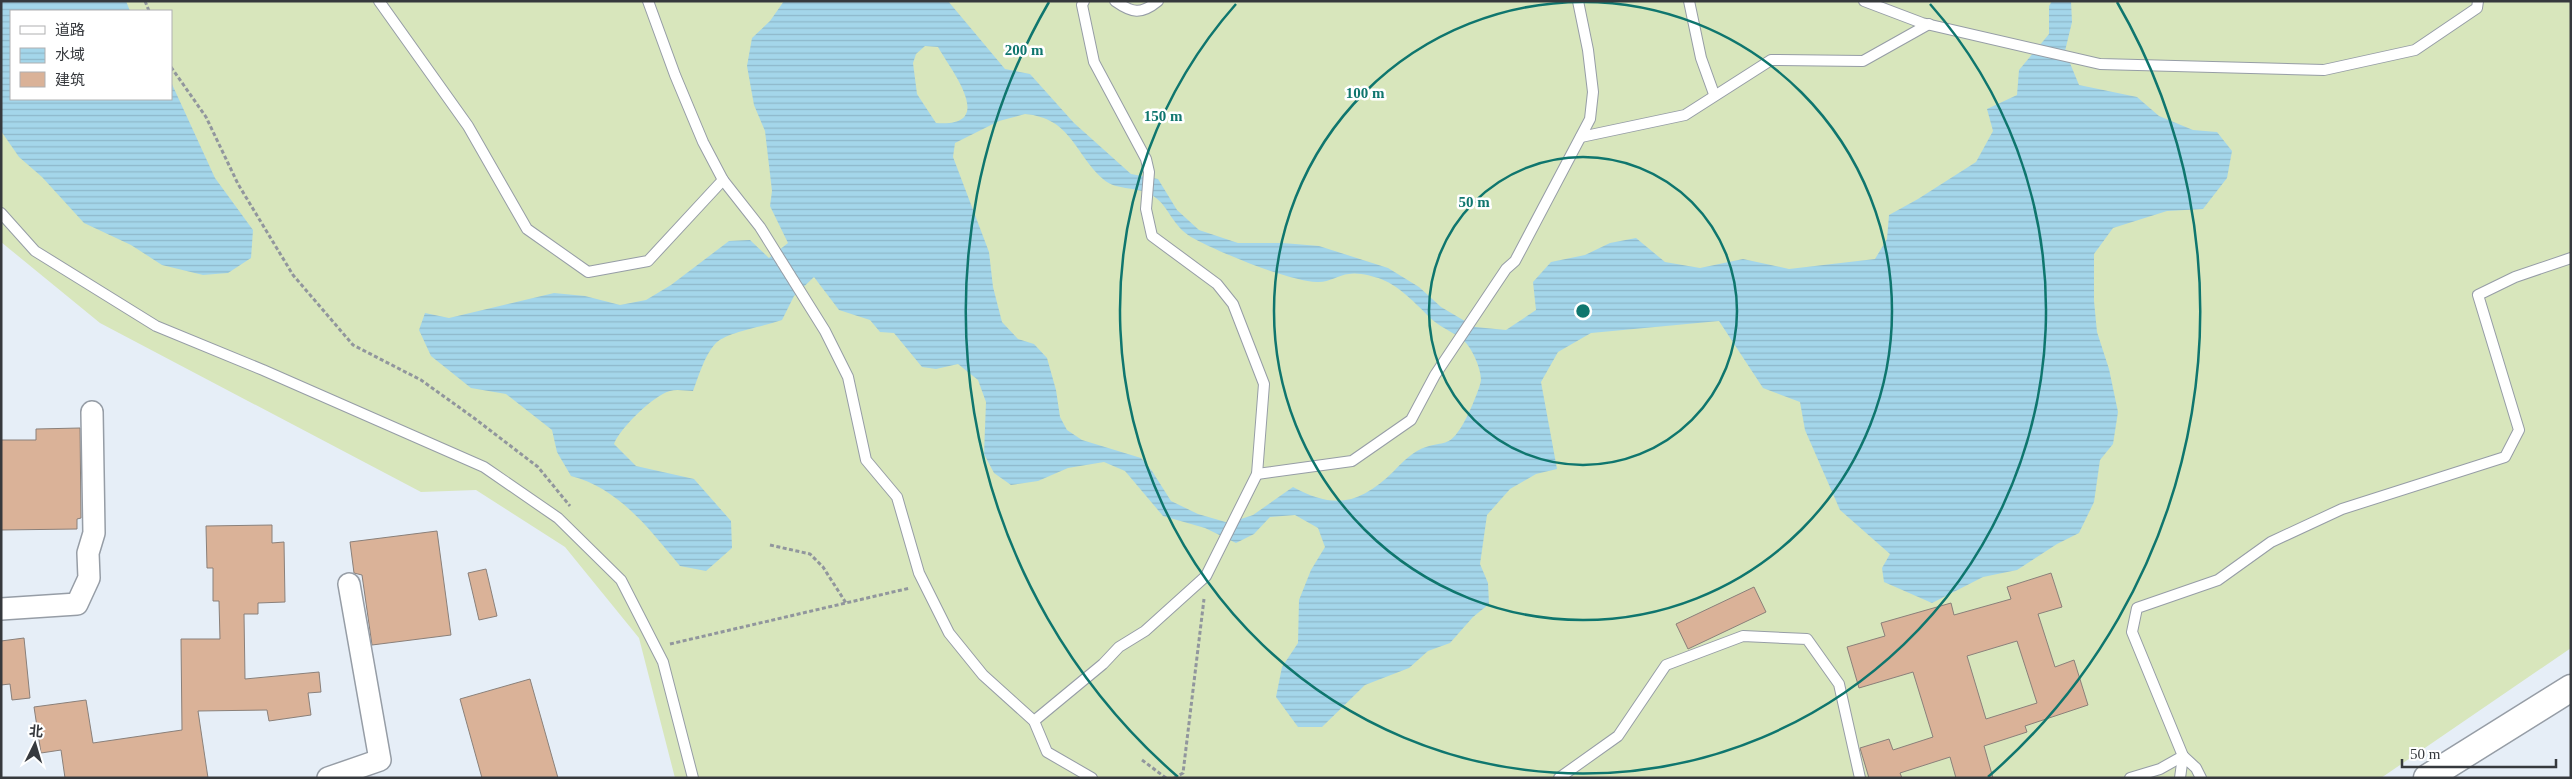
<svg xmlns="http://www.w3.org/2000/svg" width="2572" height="779" font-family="'Times New Roman','Noto Sans SC',serif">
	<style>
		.grass { fill: #d8e6bc; fill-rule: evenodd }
		.water { fill: url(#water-rules); fill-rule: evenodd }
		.building { fill: #dab298; stroke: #8a807a; fill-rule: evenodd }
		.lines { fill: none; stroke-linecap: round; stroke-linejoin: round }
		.service-casing { stroke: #969da6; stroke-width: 12 }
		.minor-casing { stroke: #969da6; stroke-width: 24 }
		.tertiary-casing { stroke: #969da6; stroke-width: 29 }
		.path { stroke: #91969d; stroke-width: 3; stroke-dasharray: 4 2.5; stroke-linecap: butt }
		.service { stroke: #fff; stroke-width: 10 }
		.minor { stroke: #fff; stroke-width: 21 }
		.tertiary { stroke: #fff; stroke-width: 26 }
		.ring { fill: none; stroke: #0f766e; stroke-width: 2.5 }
		.centre { fill: #0f766e; stroke: #fff; stroke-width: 2.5 }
		.ring-label { font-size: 15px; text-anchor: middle; font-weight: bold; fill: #0f766e; stroke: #fff; stroke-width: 5; stroke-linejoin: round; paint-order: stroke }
	</style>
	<defs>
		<pattern id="water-rules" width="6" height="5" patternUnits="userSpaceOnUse" patternTransform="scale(1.25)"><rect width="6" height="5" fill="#a4d6ea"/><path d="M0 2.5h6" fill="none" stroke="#8eb8ca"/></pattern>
	</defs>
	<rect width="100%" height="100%" fill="#e6eef7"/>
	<path class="grass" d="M1,1H2571V648L2381,778H675L639,638L565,547L476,490L421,492L100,323L1,242ZM11,11H171V99H11Z"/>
	<g class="water">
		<polygon points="1,1 126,1 130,11 11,11 11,99 171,99 171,82 215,178 253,230 251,258 228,273 203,275 162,265 131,245 84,223 42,177 19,157 1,131"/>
		<path d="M784,1H948L1005,69L1030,74L1074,123L1131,174L1158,179L1177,210L1199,230L1238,243H1283L1319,246L1388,268L1419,287L1441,307L1475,327L1506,330L1536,310L1533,282L1551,262L1585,255L1610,243L1636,238L1665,262L1700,268L1743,259L1789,269L1875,259L1887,239L1889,215L1918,199L1976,162L1993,131L1987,109L2017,95L2019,70L2049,34V6L2052,1H2071L2072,22L2065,51L2079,85L2137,97L2159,116L2193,130L2217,132L2232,151L2227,178L2203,209L2167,211L2113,228L2094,254V301L2097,332L2109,369L2118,412L2113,444L2100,460L2094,502L2079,533L2057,544L2017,570L1983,577L1932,603L1884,582L1882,568L1890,554L1840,510L1805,430L1800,402L1763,388L1719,321L1591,333L1558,352L1541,382L1557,469L1536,474L1510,489L1487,515L1480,564L1488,583L1489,604L1473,617L1450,643L1428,651L1409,668L1365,685L1322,727H1298L1276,697L1282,667L1298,643L1299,600L1311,570L1325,547L1318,528L1295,515L1270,517L1254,534L1236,543L1205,528L1163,516L1125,471L1104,462L1068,468L1038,481L1011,485L994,473L984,454L986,402L978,380L958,364L936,369L922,367L894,333L880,332L870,320L839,310L814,277L794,296L782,320C766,326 725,332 715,344C704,357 699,375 693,391C686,391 677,389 670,391C654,395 620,428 614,444L636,466L694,479L731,521L732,548L706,571L680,566C650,530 619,488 571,476L557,452L552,430L506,394L471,388L431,356L419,330L425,313L449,318L554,293L585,296L620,305L646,300L671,285L729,241L750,240L769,258L788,243L770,206L772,191L765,131L754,105L747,66L752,38L770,21ZM925,46L938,47C950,69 999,128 936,123L917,94L913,63L916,54ZM1025,114C1071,118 1074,153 1103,179C1117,192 1141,185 1156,198C1169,208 1173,226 1191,237C1218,252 1288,281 1317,282C1328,283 1338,275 1349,274C1357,272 1373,276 1381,279C1402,287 1418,307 1435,322C1444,329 1457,334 1465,342C1473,350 1481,369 1481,380C1480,389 1466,421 1460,429C1448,447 1444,441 1426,447C1415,450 1402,462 1394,471C1360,504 1335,510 1293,487L1253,515L1229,523L1198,514L1171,501L1152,471L1141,458L1082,440L1067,430L1060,417L1056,390L1047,358L1034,344L1018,339L1002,322L993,287L989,252L953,157L955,143L999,121Z"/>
	</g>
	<g class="building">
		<polygon points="80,428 81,518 77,519 77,529 1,530 1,440 36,440 36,429"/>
		<polygon points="272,525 272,543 284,542 285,602 258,603 258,614 244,614 245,679 319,672 321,692 308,693 311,715 269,721 267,710 198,711 208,778 65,778 61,750 41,753 34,707 86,700 93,743 182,730 181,639 220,639 219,601 213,601 213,568 207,568 206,526"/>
		<polygon points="437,531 451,635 372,645 362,575 354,573 350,542"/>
		<polygon points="486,569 497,616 479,620 468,573"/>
		<path d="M2051,573L2062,607L2038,614L2055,667L2074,660L2088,705L2025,726L2027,732L1984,746L1993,778H1956L1950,757L1900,773L1902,778H1869L1860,748L1889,739L1893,750L1933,737L1913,672L1859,688L1847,647L1885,636L1881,623L1951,603L1954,615L2011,599L2007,587ZM2017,641L2037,703L1986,719L1967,656Z"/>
		<polygon points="1754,587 1766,612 1688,649 1676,624"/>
		<polygon points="24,638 30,698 12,700 10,684 1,685 1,641"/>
		<polygon points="530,679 558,778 482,778 460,699"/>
	</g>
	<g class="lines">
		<defs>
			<g id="service">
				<polyline points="379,1 468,126 527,229 588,272 648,261 723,180"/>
				<polyline points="648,1 675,75 703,142 723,180 760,227 825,331 848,377 866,460 897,497 919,573 949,633 983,675 1034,721 1047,752 1092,778"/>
				<path d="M1115,1C1132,13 1141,15 1158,1"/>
				<polyline points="1689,1 1701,58 1714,94"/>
				<polyline points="1864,1 1922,23 2100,64 2324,70 2415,50 2477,8 2478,1"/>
				<polyline points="1581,137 1685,115 1771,60 1863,61 1929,24"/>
				<polyline points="1,213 35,251 156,326 263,370 484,467 558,518 621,580 663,662 693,778"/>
				<polyline points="1257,474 1352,461 1411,420 1435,375 1506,269 1515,261 1590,119 1593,92 1588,50 1578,1"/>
				<polyline points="1034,721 1103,664 1119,647 1145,631 1206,576 1257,474 1264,384 1233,304 1217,284 1152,236 1146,209 1149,172 1146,159 1094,62 1082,5 1084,1"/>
				<polyline points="1559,778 1618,736 1666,665 1743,636 1807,639 1839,684 1860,778"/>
				<polyline points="2130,778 2160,769 2183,756 2132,632 2137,608 2218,580 2271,542 2342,509 2505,457 2519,430 2478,295 2515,277 2571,258"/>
				<polyline points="2180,778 2183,756 2196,768 2201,778"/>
			</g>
			<g id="minor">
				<polyline points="1,609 77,604 89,578 88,553 94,533 92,412"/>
				<polyline points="328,778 380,760 349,584"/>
			</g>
			<polyline id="tertiary" points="2427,778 2571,688"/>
		</defs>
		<use href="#service" class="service-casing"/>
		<use href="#minor" class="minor-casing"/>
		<use href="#tertiary" class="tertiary-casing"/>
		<g class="path">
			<polyline points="145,1 149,11"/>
			<polyline points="171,67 206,117 238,184 293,275 353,345 421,380 474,418 538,467 570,506"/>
			<polyline points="770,545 810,554 823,567 846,603"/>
			<polyline points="670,644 910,588"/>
			<polyline points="1142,760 1166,778"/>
			<polyline points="1174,778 1183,773 1204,599"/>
		</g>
		<use href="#service" class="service"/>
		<use href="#minor" class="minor"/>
		<use href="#tertiary" class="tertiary"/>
	</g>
	<g class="ring">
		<circle cx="1583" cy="311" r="154"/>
		<circle cx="1583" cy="311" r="309"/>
		<path d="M1930 4A463 463 0 1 1 1236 4"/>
		<path d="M1178 777A617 617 0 0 1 1049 2M2117 2A617 617 0 0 1 1988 777"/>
	</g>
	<circle cx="1583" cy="311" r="8" class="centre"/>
	<g class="ring-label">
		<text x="1024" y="55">200 m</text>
		<text x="1365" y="98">100 m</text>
		<text x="1163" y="121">150 m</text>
		<text x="1474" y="207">50 m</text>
	</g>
	<rect width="2572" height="779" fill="none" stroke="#36393d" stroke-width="5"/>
	<rect x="10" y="10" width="162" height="90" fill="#ffffff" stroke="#afb0b1"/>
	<rect x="20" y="26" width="25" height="8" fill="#ffffff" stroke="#afb0b1"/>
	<text x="55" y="35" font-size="15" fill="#36393d">道路</text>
	<rect x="20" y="48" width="25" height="15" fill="url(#water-rules)" stroke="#afb0b1"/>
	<text x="55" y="60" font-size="15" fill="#36393d">水域</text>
	<rect x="20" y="72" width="25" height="15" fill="#dab298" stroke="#afb0b1"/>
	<text x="55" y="85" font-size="15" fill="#36393d">建筑</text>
	<g transform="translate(35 744) rotate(5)" stroke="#ffffff" stroke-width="4" paint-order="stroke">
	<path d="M0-4L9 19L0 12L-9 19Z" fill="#36393d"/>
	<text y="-8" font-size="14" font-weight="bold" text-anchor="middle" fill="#36393d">北</text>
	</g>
	<path d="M2402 759v8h154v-8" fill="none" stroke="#36393d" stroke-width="2.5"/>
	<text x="2410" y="759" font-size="15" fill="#36393d" stroke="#ffffff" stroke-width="4" paint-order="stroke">50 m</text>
</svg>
